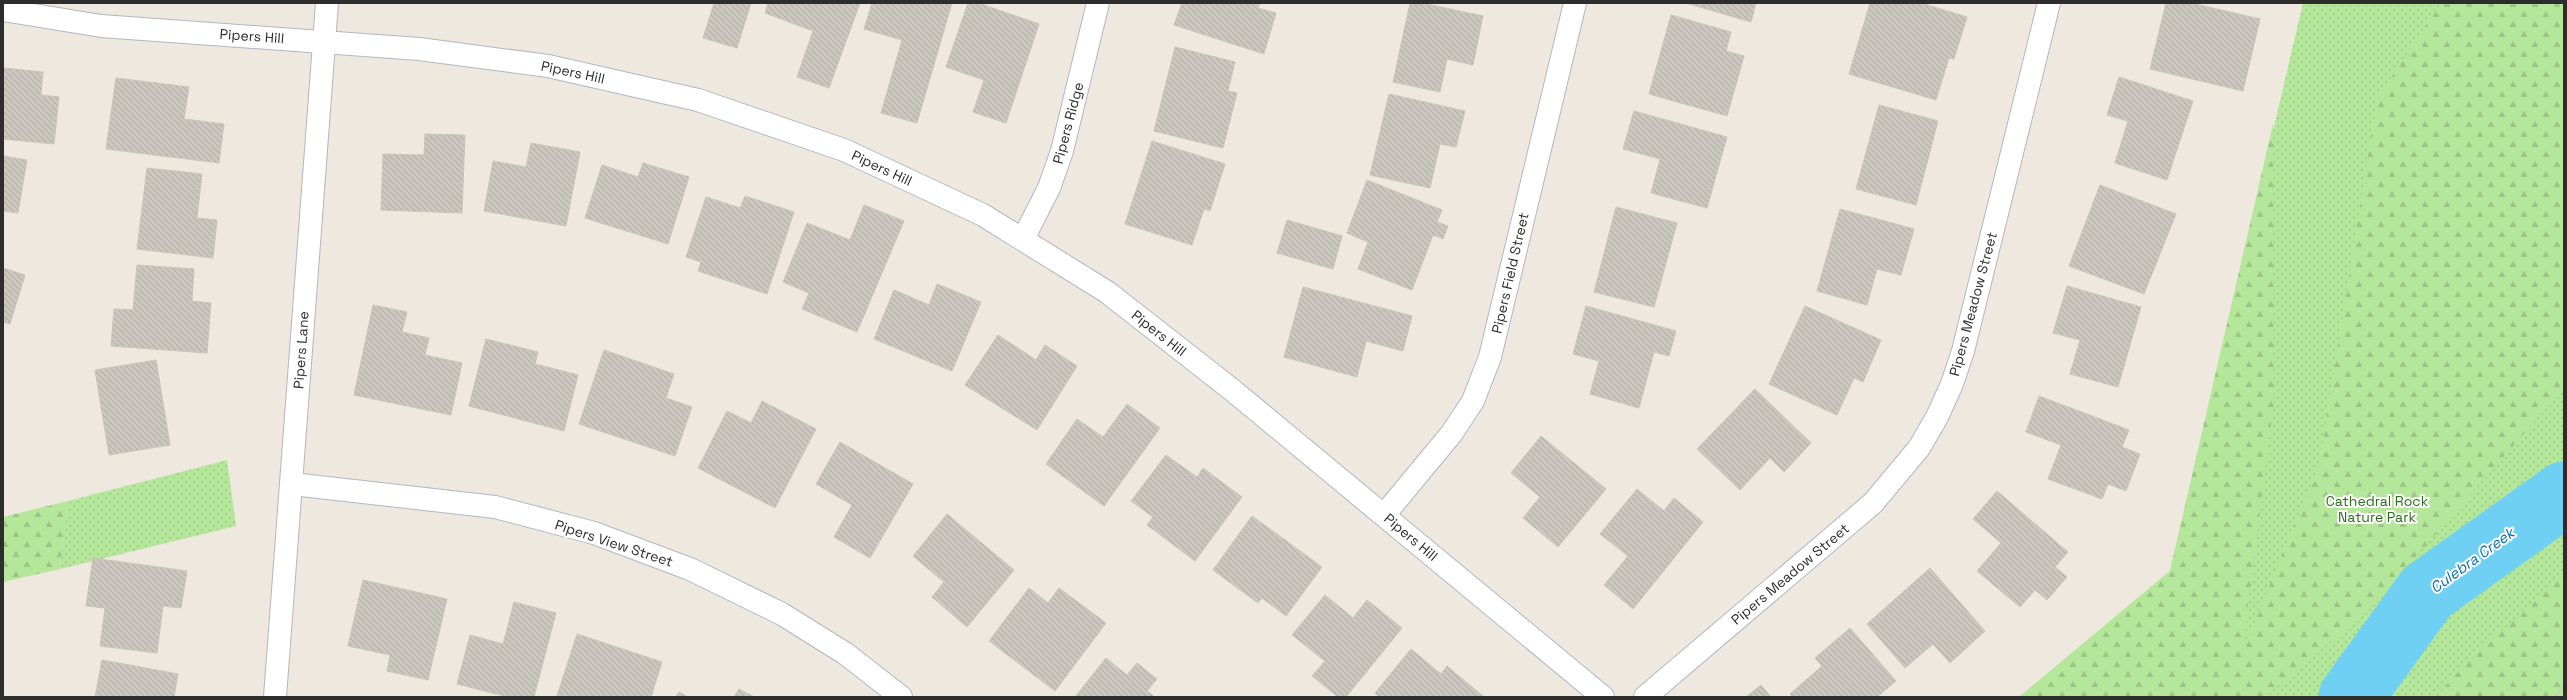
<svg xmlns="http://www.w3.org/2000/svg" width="2567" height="700" font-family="'Space Grotesk',sans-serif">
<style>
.green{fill:url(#green-dots)}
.forest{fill:url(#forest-firs)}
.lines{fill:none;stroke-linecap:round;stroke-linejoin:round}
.river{stroke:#6fd0f4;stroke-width:65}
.building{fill:url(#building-back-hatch);stroke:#cbc4b8}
.minor-casing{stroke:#b3b6c1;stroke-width:24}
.path{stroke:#c8c8c8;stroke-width:2.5;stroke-dasharray:3 2;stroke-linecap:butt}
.minor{stroke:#fff;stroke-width:22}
.labels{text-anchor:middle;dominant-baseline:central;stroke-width:4;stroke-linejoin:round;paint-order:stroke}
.street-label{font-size:14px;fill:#2d2d2d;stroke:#fff}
.park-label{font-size:14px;fill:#297018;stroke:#fff}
.water-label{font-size:15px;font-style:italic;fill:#086fa7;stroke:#fff}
</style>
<defs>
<pattern id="green-dots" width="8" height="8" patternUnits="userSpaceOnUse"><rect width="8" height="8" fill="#b4e79a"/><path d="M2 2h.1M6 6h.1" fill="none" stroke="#9bc685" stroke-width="1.8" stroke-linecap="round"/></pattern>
<pattern id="forest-firs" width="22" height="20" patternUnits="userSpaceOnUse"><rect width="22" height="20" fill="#b4e79a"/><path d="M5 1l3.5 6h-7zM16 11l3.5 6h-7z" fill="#9bc685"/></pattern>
<pattern id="building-back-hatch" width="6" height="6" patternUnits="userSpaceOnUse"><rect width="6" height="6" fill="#cbc6be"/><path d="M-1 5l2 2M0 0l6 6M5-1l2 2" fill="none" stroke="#afaaa4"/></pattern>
</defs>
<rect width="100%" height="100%" fill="#efe8df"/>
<!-- green -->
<g class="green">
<path d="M2303,3H2564V697H2019L2170,571Z"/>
<path d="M227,460L236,526L60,569L68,501Z"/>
</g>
<!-- forest -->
<g class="forest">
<path d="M2453,3H2564V388L2368,611L2264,697H2019L2170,571L2273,124L2274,401L2242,653L2319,465L2377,99L2440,4Z"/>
<path d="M68,501L60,569L3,582V517Z"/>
<path d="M2564,576V697H2436L2471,657Z"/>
</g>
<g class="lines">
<!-- river -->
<path class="river" d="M2351,697L2427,592L2564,494"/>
</g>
<!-- building -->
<g class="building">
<path d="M714,3H751L737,48L703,38Z"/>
<path d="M768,3H860L829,88L797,77L813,31L765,13Z"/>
<path d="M872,3H952L917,123L881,113L902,40L864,29Z"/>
<path d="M968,3H978L1039,24L1006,123L973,112L984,80L946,67Z"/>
<path d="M1182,3H1260L1258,8L1276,13L1264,54L1174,25Z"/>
<path d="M1410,3H1422L1483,16L1473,65L1447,59L1440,92L1393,82Z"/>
<path d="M1686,3H1756L1751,22Z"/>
<path d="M1870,3H1921L1967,17L1954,59L1949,58L1936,100L1849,74Z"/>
<path d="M2166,3H2191L2260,19L2243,91L2150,69Z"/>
<path d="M1671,15L1731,32L1726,51L1744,56L1727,116L1649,94Z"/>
<path d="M1175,47L1235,62L1228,91L1237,93L1223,148L1154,131Z"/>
<path d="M3,68L43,72L41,95L59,97L54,144L3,139Z"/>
<path d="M2119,77L2193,101L2167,180L2115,163L2128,121L2107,115Z"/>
<path d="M116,78L189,87L184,119L224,124L219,163L106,149Z"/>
<path d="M1389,94L1465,111L1456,147L1440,144L1430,188L1370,175Z"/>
<path d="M1879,105L1938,121L1916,205L1856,189Z"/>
<path d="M1634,111L1727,137L1707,208L1651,193L1660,159L1623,149Z"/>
<path d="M425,134L465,135L462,213L381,210L383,154L424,155Z"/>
<path d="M1152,141L1225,164L1210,211L1204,209L1192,245L1125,224Z"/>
<path d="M531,143L580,152L566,226L484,211L493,161L526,167Z"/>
<path d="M3,156L27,160L18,213L3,211Z"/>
<path d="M643,163L689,177L668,244L585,218L602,165L638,177Z"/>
<path d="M147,168L202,174L197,218L217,220L213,258L137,249Z"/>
<path d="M1367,180L1442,210L1437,222L1448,226L1443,239L1433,235L1412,290L1358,269L1368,242L1347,233Z"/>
<path d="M2100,185L2176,214L2144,294L2069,266Z"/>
<path d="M745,196L794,212L767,294L698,271L701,262L686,257L706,197L740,208Z"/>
<path d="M864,205L904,221L857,332L802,309L809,293L783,282L807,223L850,240Z"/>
<path d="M1616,207L1677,223L1654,307L1594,292Z"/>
<path d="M1840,209L1914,229L1901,275L1877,269L1867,305L1817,291Z"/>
<path d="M1287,220L1342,236L1333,269L1277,253Z"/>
<path d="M137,265L194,269L192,301L211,303L207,353L111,346L114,309L133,310Z"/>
<path d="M3,268L25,275L10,324L3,322Z"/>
<path d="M937,284L981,302L952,371L874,339L894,290L929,305Z"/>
<path d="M2067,286L2141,307L2118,387L2070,374L2080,340L2053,333Z"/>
<path d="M1303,287L1412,316L1403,351L1366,341L1357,377L1284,357Z"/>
<path d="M373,305L407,312L402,332L429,338L425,355L462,363L451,415L354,395Z"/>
<path d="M1586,306L1676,331L1669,356L1654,352L1639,408L1590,394L1599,361L1573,354Z"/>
<path d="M1805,306L1881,340L1863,382L1854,378L1837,415L1769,384Z"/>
<path d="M998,335L1036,360L1045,345L1077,366L1037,430L965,385Z"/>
<path d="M486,339L538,352L535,364L578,375L564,431L469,406Z"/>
<path d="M604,350L674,374L666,398L692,407L675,456L579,424Z"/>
<path d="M156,360L170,445L109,455L95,370Z"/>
<path d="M1755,389L1811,443L1784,472L1770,458L1740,490L1697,449Z"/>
<path d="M2039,396L2129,430L2122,447L2140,454L2126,491L2108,484L2102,499L2048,479L2061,445L2026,432Z"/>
<path d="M762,401L816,429L775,508L698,468L727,411L751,423Z"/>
<path d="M1127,404L1160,428L1104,506L1046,464L1077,419L1103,437Z"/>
<path d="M1541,436L1606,489L1558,547L1523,518L1540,497L1511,473Z"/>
<path d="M840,442L913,484L870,558L834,537L852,505L816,484Z"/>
<path d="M1166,455L1197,477L1203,468L1242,497L1195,561L1147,525L1153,517L1131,501Z"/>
<path d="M1637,489L1664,511L1674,498L1703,522L1633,609L1604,585L1628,556L1600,534Z"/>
<path d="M1997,491L2068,552L2055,567L2067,577L2047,600L2035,590L2020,607L1977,571L2001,543L1973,519Z"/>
<path d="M947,514L1014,570L967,627L932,597L944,582L913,556Z"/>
<path d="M1252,516L1322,567L1286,616L1262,598L1258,603L1213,570Z"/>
<path d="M93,558L187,571L181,608L163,606L157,653L100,646L105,608L86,606Z"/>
<path d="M1930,568L1985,631L1950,663L1933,644L1905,668L1867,624Z"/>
<path d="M363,580L447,599L428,680L387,671L390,655L348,646Z"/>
<path d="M1029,588L1048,603L1059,588L1106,623L1055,691L989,641Z"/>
<path d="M1325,595L1353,618L1367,600L1402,628L1346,697H1338L1312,676L1325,661L1292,635Z"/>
<path d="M514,602L556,613L534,697H508L457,684L470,635L503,644Z"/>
<path d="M1850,628L1896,681L1877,697H1793L1790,694L1822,666L1815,658Z"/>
<path d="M577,634L662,662L651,697L557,696Z"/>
<path d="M1411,649L1441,674L1447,666L1484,697H1379L1375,693Z"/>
<path d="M1106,658L1127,675L1137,663L1157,679L1147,691L1155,697H1075Z"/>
<path d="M102,660L178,674L174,697H95Z"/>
<path d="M1761,685L1771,697H1746Z"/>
<path d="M739,689L754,697H734Z"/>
<path d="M679,692L688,697H676Z"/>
</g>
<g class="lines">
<!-- minor casing -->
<g class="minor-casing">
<g id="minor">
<path d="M3,10L101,26L419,49L548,66L698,100L844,150L983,215L1107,292L1231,389L1603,697"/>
<path d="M1023,239L1049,188L1062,151L1098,3"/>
<path d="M292,484L495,507L594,533L690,569L782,614L846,654L901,697"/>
<path d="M1384,515L1452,433L1473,401L1490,357L1575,3"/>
<path d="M275,697L327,3"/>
<path d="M1645,697L1873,503L1919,448L1937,417L1952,384L1963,351L2049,3"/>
</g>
</g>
<!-- path -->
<path class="path" d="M2555,697L2564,687"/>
<!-- minor -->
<use href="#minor" class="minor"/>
</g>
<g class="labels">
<!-- street labels -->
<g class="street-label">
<text transform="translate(252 36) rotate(4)">Pipers Hill</text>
<text transform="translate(573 72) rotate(12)">Pipers Hill</text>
<text transform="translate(1068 123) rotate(-75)">Pipers Ridge</text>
<text transform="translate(882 168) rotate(25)">Pipers Hill</text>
<text transform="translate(1510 273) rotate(-77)">Pipers Field Street</text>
<text transform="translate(1973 304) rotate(-75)">Pipers Meadow Street</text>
<text transform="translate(1159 333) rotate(38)">Pipers Hill</text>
<text transform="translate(301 350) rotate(-86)">Pipers Lane</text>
<text transform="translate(1411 537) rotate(40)">Pipers Hill</text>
<text transform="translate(614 543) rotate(18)">Pipers View Street</text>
<text transform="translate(1790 574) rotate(-40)">Pipers Meadow Street</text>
</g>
<!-- park labels -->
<g class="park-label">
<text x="2377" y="501">Cathedral Rock<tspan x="2377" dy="16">Nature Park</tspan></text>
</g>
<!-- water labels -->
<g class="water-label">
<text transform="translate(2472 560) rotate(-36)">Culebra Creek</text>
</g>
</g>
<!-- border -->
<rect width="2567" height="700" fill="none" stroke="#2d2d2d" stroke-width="8"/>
</svg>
